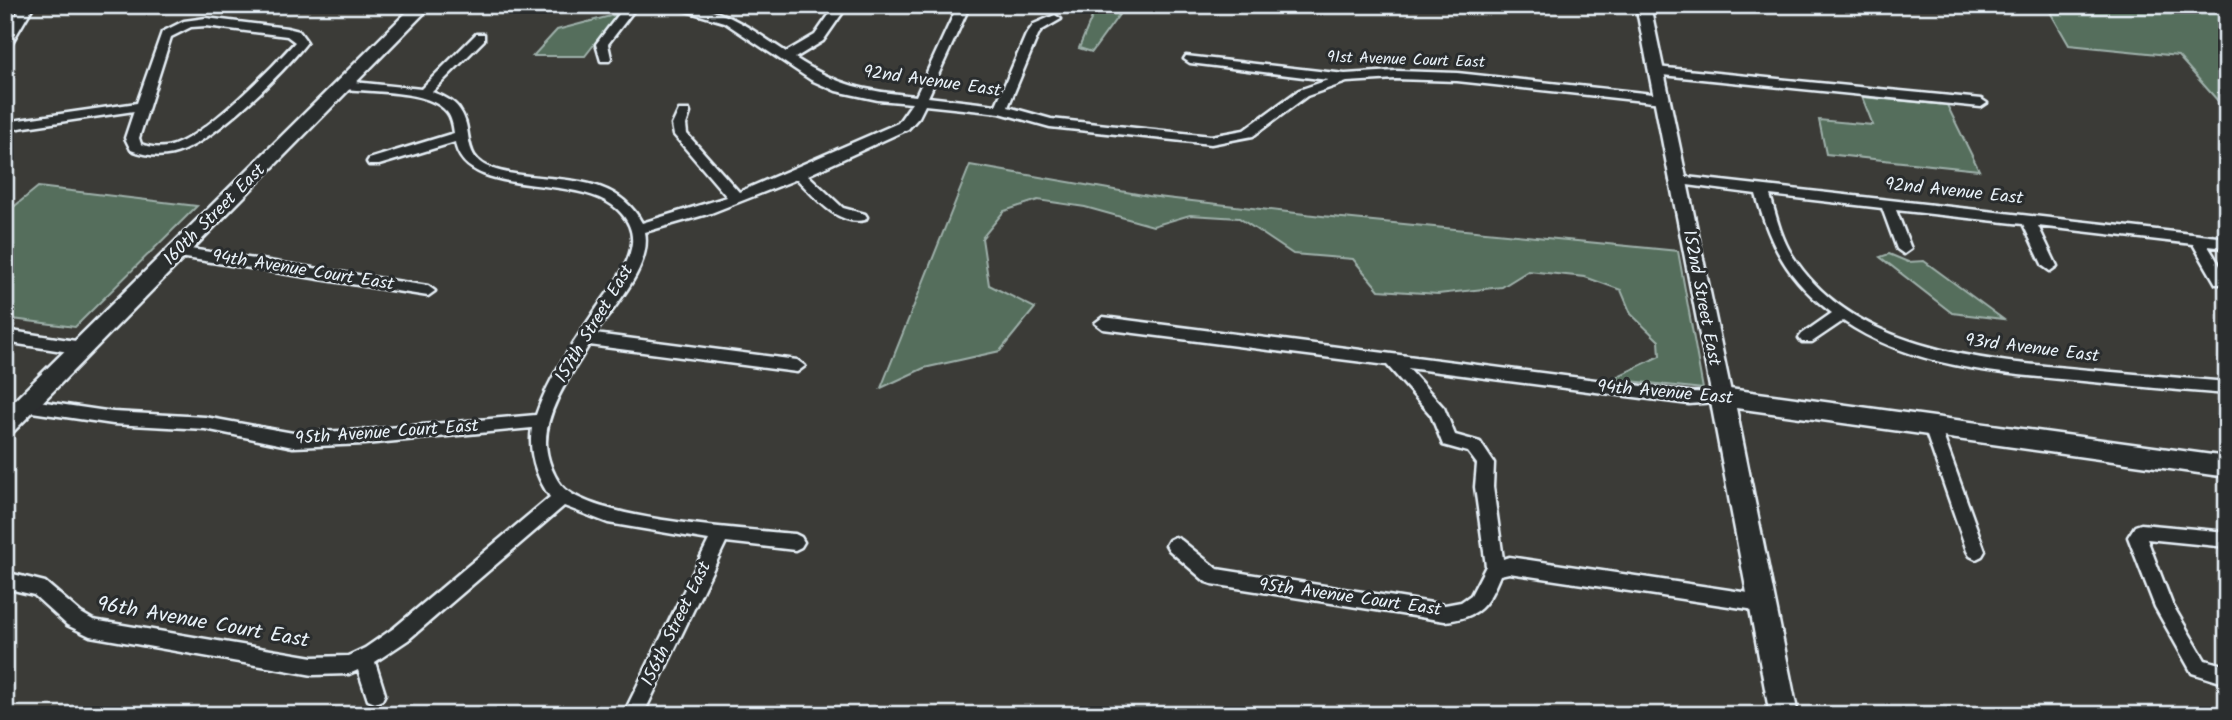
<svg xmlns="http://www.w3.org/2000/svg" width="2232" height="720" font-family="Kalam,sans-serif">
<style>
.green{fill:#556e5c;stroke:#9eb0aa;stroke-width:2}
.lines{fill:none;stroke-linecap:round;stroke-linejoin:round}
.minor-casing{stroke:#e8f1f8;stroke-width:5}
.tertiary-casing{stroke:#e8f1f8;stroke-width:5}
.secondary-casing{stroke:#e8f1f8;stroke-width:5}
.minor{fill:#2a2d2e;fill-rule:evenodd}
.tertiary{fill:#2a2d2e;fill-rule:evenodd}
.secondary{fill:#2a2d2e;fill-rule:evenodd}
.labels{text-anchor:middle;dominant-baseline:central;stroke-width:6;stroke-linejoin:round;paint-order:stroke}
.far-street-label{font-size:16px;fill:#e8f1f8;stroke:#2a2d2e}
.street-label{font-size:18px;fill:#e8f1f8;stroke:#2a2d2e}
.near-street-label{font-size:21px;fill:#e8f1f8;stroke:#2a2d2e}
</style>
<rect width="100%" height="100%" fill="#3b3b37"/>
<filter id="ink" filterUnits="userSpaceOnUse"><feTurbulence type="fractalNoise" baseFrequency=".0143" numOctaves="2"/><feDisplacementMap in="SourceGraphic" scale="14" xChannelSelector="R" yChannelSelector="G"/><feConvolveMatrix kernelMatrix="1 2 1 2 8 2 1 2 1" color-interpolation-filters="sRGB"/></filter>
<g filter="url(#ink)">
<!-- green -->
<g class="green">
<path d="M1097,5H1126L1092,52L1079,48Z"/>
<path d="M2046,5H2227V111L2178,56L2069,45Z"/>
<path d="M618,14L585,56H533L557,30Z"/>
<path d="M1862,97L1947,105L1979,170L1826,154L1819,120L1873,125Z"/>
<path d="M970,165L1149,196L1322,216L1678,251L1703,389L1612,379L1660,356L1659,341L1631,314L1621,290L1585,277L1528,271L1502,287L1438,294L1379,290L1353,259L1293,254L1239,218L1190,215L1153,226L1085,207L1038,200L1004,211L982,238L989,285L1035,308L1000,351L924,368L881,388Z"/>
<path d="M38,187L197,206L75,327L5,318V214Z"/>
<path d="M1889,254L1908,262L1924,261L2003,319L1952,313L1880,257Z"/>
</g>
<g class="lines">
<!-- minor casing -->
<g class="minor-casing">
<g id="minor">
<path d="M22,5H34L11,44L5,48V33Z"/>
<path d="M626,5H638L608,44L611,58L609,61H601L596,44Z"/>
<path d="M666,5C721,5 742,23 786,52L815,35L836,5H848L823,41L795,58C838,86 865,91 916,96L958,5H970L928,97L996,105L1026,35L1034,24L1055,15L1061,19L1042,30L1038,35L1008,107L1051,119L1211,136L1244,130L1299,90L1328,80L1190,63L1184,59L1186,56L1345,74L1396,71L1457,73L1662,95L1668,99L1662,103L1457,81L1396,79L1347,82L1307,96L1253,136L1211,144L1050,127L1000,113L925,105L919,117L908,129L808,175L843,208L865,214L867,217L865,220C837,226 815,197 797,179L711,213L645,232C652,267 614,306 595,334L797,360L805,366L797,372L589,345C572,373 546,408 546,442C546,457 554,480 566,490C604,521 743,529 795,534L801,537L804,542L801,547L795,550L726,542L643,715H623L709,540L608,523L564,506L408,640L375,662L385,694L382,700L375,703L368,700L358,670L349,674L313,675L90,636L67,625L34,595L5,588V572L45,582L81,613L93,620L313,657L348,656L365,648L394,628L550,497C536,477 528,452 532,428L365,444L293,447L205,429L113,424L25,411L19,409L17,405L19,401L25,399L113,412L205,417L293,433L365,430L536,415C549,377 574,342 597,308C610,289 629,268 632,243C633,232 629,222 622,214C586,169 464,203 455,142L379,165H369L367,162L369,159L454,133C453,126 452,118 447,112C430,90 372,92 345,89L339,85L345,81L421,89L476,34H484V40L432,92C442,96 453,100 459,109C476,132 458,158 496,170C546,185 613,168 642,223L727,197L674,135L672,125L679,110H689L690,113L686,125L687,134L739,192L898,123L912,103L878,100L836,91L811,80L724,22Z"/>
<path d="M206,18L287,28L299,31L307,42C283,73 220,135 184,150C167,158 149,157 131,150L125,138L134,111L5,130V122L137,103L162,32L184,21ZM206,26L287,36L295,42C270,70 208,133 174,145C163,149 152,148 141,144L139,138L171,37L191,27Z"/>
<path d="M1656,67L1981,99L1987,103L1981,107L1652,74L1650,71Z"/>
<path d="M1677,176L2227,238V248L2208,246L2227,277L2226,284H2216L2193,244L2038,226L2057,266L2050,271L2043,266L2023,224L1896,210L1911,249L1904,254L1897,249L1882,208L1770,195C1776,216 1781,237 1792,255C1853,352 1987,361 2089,370C2135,374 2181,378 2227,382V394C2179,390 2131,386 2083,381C2003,374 1912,368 1843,321L1812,342H1802L1799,338L1802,334L1832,313C1788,280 1770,246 1756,194L1672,183L1670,180Z"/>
<path d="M178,247L428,286L435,291L428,296L173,256L171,252L173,248Z"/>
<path d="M1103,317L1689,392L1728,393L1730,397L1728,401L1689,404L1408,368L1444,408L1455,435L1480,442L1494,463L1493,487L1503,559L1509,557L1762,595L1769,597L1771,603L1769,609L1762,611L1509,573L1500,575C1487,606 1480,617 1445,621L1212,584L1206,582L1169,550L1166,545L1169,540L1175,537L1181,540L1217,569L1445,605L1461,602L1471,595L1486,566L1475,487L1477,464L1468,452L1443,445L1431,415L1387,365L1103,329L1095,323Z"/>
<path d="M5,330L82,342L90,348L82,354L5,342Z"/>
<path d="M1932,421L1938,422L1940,427L1985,551L1982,556L1976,559L1970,556L1967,551L1924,427L1926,422Z"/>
<path d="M2141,524L2227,532V547L2147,539L2172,604L2205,660L2227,666V684L2192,673L2155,607L2128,537L2135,526Z"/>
</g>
</g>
<!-- tertiary casing -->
<g class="tertiary-casing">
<path id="tertiary" d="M1636,5H1650L1732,397L1729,402L1722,405L1715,402L1712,397Z"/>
</g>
<!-- secondary casing -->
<g class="secondary-casing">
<g id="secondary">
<path d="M414,5H432L13,432L5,434V410Z"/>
<path d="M1722,388L2227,457V477L1736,408L1798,715H1770L1710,397L1714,391Z"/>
</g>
</g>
<!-- minor -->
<use href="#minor" class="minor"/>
<!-- tertiary -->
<use href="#tertiary" class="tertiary"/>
<!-- secondary -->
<use href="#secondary" class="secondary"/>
</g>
</g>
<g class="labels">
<!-- far-street labels -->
<g class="far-street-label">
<text transform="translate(1406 60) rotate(2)">91st Avenue Court East</text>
</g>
<!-- street labels -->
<g class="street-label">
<text transform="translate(932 82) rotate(8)">92nd Avenue East</text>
<text transform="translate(1954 192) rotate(6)">92nd Avenue East</text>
<text transform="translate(215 215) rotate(-45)">160th Street East</text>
<text transform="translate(303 271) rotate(9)">94th Avenue Court East</text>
<text transform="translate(1701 298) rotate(79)">152nd Street East</text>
<text transform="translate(595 324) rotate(-59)">157th Street East</text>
<text transform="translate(2032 349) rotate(7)">93rd Avenue East</text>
<text transform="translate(1665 393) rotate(5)">94th Avenue East</text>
<text transform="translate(387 433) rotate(-4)">95th Avenue Court East</text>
<text transform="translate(1350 598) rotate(8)">95th Avenue Court East</text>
<text transform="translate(677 624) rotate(-64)">156th Street East</text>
</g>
<!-- near-street labels -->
<g class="near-street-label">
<text transform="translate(203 623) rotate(10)">96th Avenue Court East</text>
</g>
</g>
<!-- margin -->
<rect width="2232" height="720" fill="none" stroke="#2a2d2e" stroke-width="28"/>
<rect x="14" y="14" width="2204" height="692" fill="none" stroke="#e8f1f8" stroke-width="2.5" filter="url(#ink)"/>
</svg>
